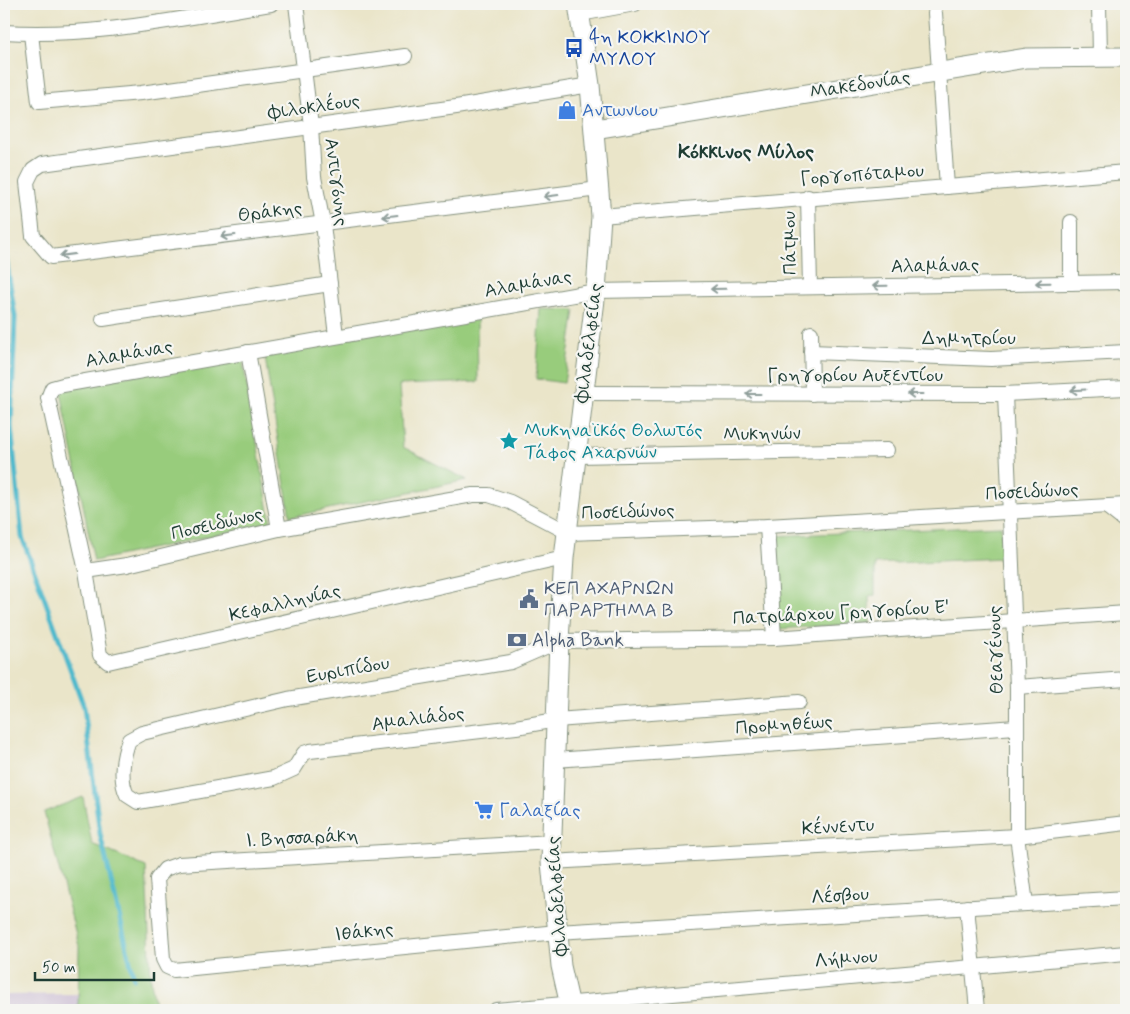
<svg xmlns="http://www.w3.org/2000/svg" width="1130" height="1014" font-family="Mynerve,sans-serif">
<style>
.industrial{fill:#ccbed4}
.green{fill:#98cc7c;stroke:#5c8458}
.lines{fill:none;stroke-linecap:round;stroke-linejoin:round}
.stream{stroke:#4fb9cc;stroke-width:5}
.street-casing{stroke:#84917e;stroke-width:16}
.secondary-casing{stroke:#84917e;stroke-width:21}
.street{stroke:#fff;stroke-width:14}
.secondary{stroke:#fff;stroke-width:19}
.oneway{stroke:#8f9e9a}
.labels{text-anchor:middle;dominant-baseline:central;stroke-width:4.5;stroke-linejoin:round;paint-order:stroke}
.transit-label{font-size:19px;fill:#164399;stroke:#f6f6f2;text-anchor:start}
.street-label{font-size:19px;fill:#1f3d34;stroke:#f6f6f2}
.shop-label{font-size:19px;fill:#366cbe;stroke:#f6f6f2;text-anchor:start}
.culture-label{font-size:19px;fill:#0d838f;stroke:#f6f6f2;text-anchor:start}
.service-label{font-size:19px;fill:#4e5e75;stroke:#f6f6f2;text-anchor:start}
.neighbourhood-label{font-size:20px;font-weight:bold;fill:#1f3d34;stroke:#f6f6f2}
</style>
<rect width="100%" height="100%" fill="#f6f6f2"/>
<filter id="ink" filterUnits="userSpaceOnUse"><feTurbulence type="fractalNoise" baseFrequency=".02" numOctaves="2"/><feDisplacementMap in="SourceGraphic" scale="10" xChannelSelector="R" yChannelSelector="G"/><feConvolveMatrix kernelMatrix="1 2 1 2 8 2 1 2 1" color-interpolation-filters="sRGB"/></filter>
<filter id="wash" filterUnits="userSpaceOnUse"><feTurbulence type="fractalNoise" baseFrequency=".0096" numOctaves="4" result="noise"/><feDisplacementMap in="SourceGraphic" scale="20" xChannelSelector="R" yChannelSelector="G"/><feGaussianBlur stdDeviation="1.12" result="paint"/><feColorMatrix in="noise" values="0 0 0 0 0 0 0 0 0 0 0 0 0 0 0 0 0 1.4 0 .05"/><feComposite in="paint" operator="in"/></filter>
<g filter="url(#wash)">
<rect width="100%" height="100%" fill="#eae5c9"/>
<!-- industrial -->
<path class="industrial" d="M80,994L78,1010H4V995Z"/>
<!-- green -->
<g class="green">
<path d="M541,309L575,310L564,383L536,379Z"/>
<path d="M477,317L478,382L399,385L403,447L467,480L290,517L264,351Z"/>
<path d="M242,357L271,523L94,561L60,387Z"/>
<path d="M1001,526L1002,558L875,564V595L869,596L870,623L777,629L773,536Z"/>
<path d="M83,797L92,844L146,867L151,981L156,1010H78L79,946L44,812Z"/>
</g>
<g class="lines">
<!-- stream -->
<path class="stream" d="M4,246L15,317L11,426L22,537L84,707L100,834L134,978"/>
</g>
</g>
<g filter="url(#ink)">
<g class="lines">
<!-- street casing -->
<g class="street-casing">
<g id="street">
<path d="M296,4L311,126L314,177L323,224L336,336"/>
<path d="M1099,4L1100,56"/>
<path d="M935,13L947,187"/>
<path d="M580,14L635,4"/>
<path d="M4,32C93,38 183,18 271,4"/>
<path d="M31,34L39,102L141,93L405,56"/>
<path d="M590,85L456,107L42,164L33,170L27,182L33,236L51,257L599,189"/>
<path d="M808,197L810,287"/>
<path d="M601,216L1126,172"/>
<path d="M1071,283V222"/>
<path d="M103,319L330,284"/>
<path d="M811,333L812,394"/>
<path d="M248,352L279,529"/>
<path d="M811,352L991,359L1126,352"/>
<path d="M583,393L1005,394L1126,388"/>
<path d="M1005,394L1017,687V836L1026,904"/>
<path d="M577,456L887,450"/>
<path d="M1107,507L1126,522"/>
<path d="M767,526L774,638"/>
<path d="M564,558L108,662L100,655L86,571L48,398L52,388L63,385L596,291L1126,282"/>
<path d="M86,571L127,565L279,529L473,495H489L510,502L569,533L767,526L1126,505"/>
<path d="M1017,687L1126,679"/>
<path d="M799,702L556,720L516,727L310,751L304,753L294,769L274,778L138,802L127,795C119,779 123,756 129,740L142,733L288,699L511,662L559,641L774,638L1126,613"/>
<path d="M555,760L1016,727"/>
<path d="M552,842L179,864L165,869L157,879L163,959L167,967L174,970L557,932L1126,898"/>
<path d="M551,862L1017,836L1126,823"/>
<path d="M967,907L977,1010"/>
<path d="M496,1010L1126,953"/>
</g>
</g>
<!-- secondary casing -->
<g class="secondary-casing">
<g id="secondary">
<path d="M595,129L1026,58L1126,57"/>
<path d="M571,1010L561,966L551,862L559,641L564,558L596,291L601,216L590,85L578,4"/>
</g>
</g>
<!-- street -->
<use href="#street" class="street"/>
<!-- secondary -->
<use href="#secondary" class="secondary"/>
</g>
<!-- one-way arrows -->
<defs><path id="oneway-shaft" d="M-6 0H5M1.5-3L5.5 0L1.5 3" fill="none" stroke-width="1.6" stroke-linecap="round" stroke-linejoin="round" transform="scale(1.25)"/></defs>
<g class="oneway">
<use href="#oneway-shaft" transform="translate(551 196) rotate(173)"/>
<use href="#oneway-shaft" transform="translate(390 216) rotate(173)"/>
<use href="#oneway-shaft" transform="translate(228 236) rotate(173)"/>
<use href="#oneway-shaft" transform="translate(67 255) rotate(173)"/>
<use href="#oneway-shaft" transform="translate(1043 283) rotate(179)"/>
<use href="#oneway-shaft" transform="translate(880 286) rotate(179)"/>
<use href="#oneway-shaft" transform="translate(718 289) rotate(179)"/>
<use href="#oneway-shaft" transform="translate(1078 390) rotate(177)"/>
<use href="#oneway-shaft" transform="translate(753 394) rotate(-180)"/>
<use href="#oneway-shaft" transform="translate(915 394) rotate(180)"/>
</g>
</g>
<!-- icons -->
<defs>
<g id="bus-bare" transform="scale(1.5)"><path d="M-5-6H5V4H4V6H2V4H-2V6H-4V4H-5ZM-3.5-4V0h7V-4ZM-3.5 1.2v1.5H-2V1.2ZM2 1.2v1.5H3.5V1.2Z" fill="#1a4fb4" stroke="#f6f6f2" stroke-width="2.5" paint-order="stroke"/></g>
<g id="shop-bare" transform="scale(1.5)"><path d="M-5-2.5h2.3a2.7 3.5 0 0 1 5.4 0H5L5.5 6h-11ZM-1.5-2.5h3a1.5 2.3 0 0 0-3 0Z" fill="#3f7fe0" stroke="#f6f6f2" stroke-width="2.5" paint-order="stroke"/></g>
<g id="sight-bare" transform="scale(1.5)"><path d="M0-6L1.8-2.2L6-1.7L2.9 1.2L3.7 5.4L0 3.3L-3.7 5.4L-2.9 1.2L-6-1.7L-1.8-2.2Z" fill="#0f9aa8" stroke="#f6f6f2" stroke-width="2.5" paint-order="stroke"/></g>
<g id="civic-bare" transform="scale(1.5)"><path d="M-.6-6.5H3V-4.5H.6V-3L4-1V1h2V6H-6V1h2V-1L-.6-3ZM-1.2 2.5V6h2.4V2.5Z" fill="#5c6f8a" stroke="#f6f6f2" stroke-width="2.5" paint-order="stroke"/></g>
<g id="bank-bare" transform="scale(1.5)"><path d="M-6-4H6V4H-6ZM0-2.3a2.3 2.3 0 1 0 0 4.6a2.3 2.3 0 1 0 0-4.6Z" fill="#5c6f8a" stroke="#f6f6f2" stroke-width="2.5" paint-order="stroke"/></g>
<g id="supermarket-bare" transform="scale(1.5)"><path d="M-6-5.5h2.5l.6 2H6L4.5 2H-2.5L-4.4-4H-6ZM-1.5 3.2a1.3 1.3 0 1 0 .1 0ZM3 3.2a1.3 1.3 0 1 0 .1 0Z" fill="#3f7fe0" stroke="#f6f6f2" stroke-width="2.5" paint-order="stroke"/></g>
</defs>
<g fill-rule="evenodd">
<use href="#bus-bare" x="574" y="48"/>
<use href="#shop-bare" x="567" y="110"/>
<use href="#sight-bare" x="509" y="441"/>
<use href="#civic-bare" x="529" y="599"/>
<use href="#bank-bare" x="517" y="640"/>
<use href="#supermarket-bare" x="484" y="810"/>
</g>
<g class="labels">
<!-- transit labels -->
<g class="transit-label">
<text x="589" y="37">4η ΚΟΚΚΙΝΟΥ<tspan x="589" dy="22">ΜΥΛΟΥ</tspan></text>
</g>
<!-- street labels -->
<g class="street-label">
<text transform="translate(860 85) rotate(-9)">Μακεδονίας</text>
<text transform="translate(314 107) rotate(-8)">Φιλοκλέους</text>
<text transform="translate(862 175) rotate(-4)">Γοργοπόταμου</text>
<text transform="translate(336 182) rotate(83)">Αντιγόνης</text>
<text transform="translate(270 212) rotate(-7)">Θράκης</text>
<text transform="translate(790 243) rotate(-91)">Πάτμου</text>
<text transform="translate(935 266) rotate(-1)">Αλαμάνας</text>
<text transform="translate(528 284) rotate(-10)">Αλαμάνας</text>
<text x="969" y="338">Δημητρίου</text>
<text transform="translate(589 343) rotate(-83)">Φιλαδελφείας</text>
<text transform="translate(129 354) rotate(-10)">Αλαμάνας</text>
<text x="855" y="375">Γρηγορίου Αυξεντίου</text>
<text transform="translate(762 434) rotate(-1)">Μυκηνών</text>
<text transform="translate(1032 492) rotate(-3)">Ποσειδώνος</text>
<text transform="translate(628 512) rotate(-2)">Ποσειδώνος</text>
<text transform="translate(217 524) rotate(-13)">Ποσειδώνος</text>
<text transform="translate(285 603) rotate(-13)">Κεφαλληνίας</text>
<text transform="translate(841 613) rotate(-3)">Πατριάρχου Γρηγορίου E'</text>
<text transform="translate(996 650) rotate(-92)">Θεαγένους</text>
<text transform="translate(348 670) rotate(-10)">Ευριπίδου</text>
<text transform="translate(418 719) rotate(-7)">Αμαλιάδος</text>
<text transform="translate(784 725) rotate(-4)">Προμηθέως</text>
<text transform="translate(838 827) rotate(-3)">Κέννεντυ</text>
<text transform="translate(302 838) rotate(-3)">Ι. Βησσαράκη</text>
<text transform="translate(557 896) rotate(-94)">Φιλαδελφείας</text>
<text transform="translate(840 896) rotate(-4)">Λέσβου</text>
<text transform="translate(364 932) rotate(-6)">Ιθάκης</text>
<text transform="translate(846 959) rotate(-5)">Λήμνου</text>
</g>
<!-- shop labels -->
<g class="shop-label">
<text x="582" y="110">Αντωνιου</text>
<text x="499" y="810">Γαλαξίας</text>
</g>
<!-- culture labels -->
<g class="culture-label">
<text x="524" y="430">Μυκηναϊκός Θολωτός<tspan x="524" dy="22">Τάφος Αχαρνών</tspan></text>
</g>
<!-- service labels -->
<g class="service-label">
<text x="544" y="588">ΚΕΠ ΑΧΑΡΝΩΝ<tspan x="544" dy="22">ΠΑΡΑΡΤΗΜΑ Β</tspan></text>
<text x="532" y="640">Alpha Bank</text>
</g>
<!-- neighbourhood labels -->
<g class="neighbourhood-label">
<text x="746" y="152">Κόκκινος Μύλος</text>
</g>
</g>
<!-- margin -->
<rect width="1130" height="1014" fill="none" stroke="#f6f6f2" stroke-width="20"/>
<!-- scale -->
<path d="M35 972v8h119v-8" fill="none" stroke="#1f3d34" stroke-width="2.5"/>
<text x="42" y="972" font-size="15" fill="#1f3d34" stroke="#f6f6f2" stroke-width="4" paint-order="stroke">50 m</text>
</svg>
